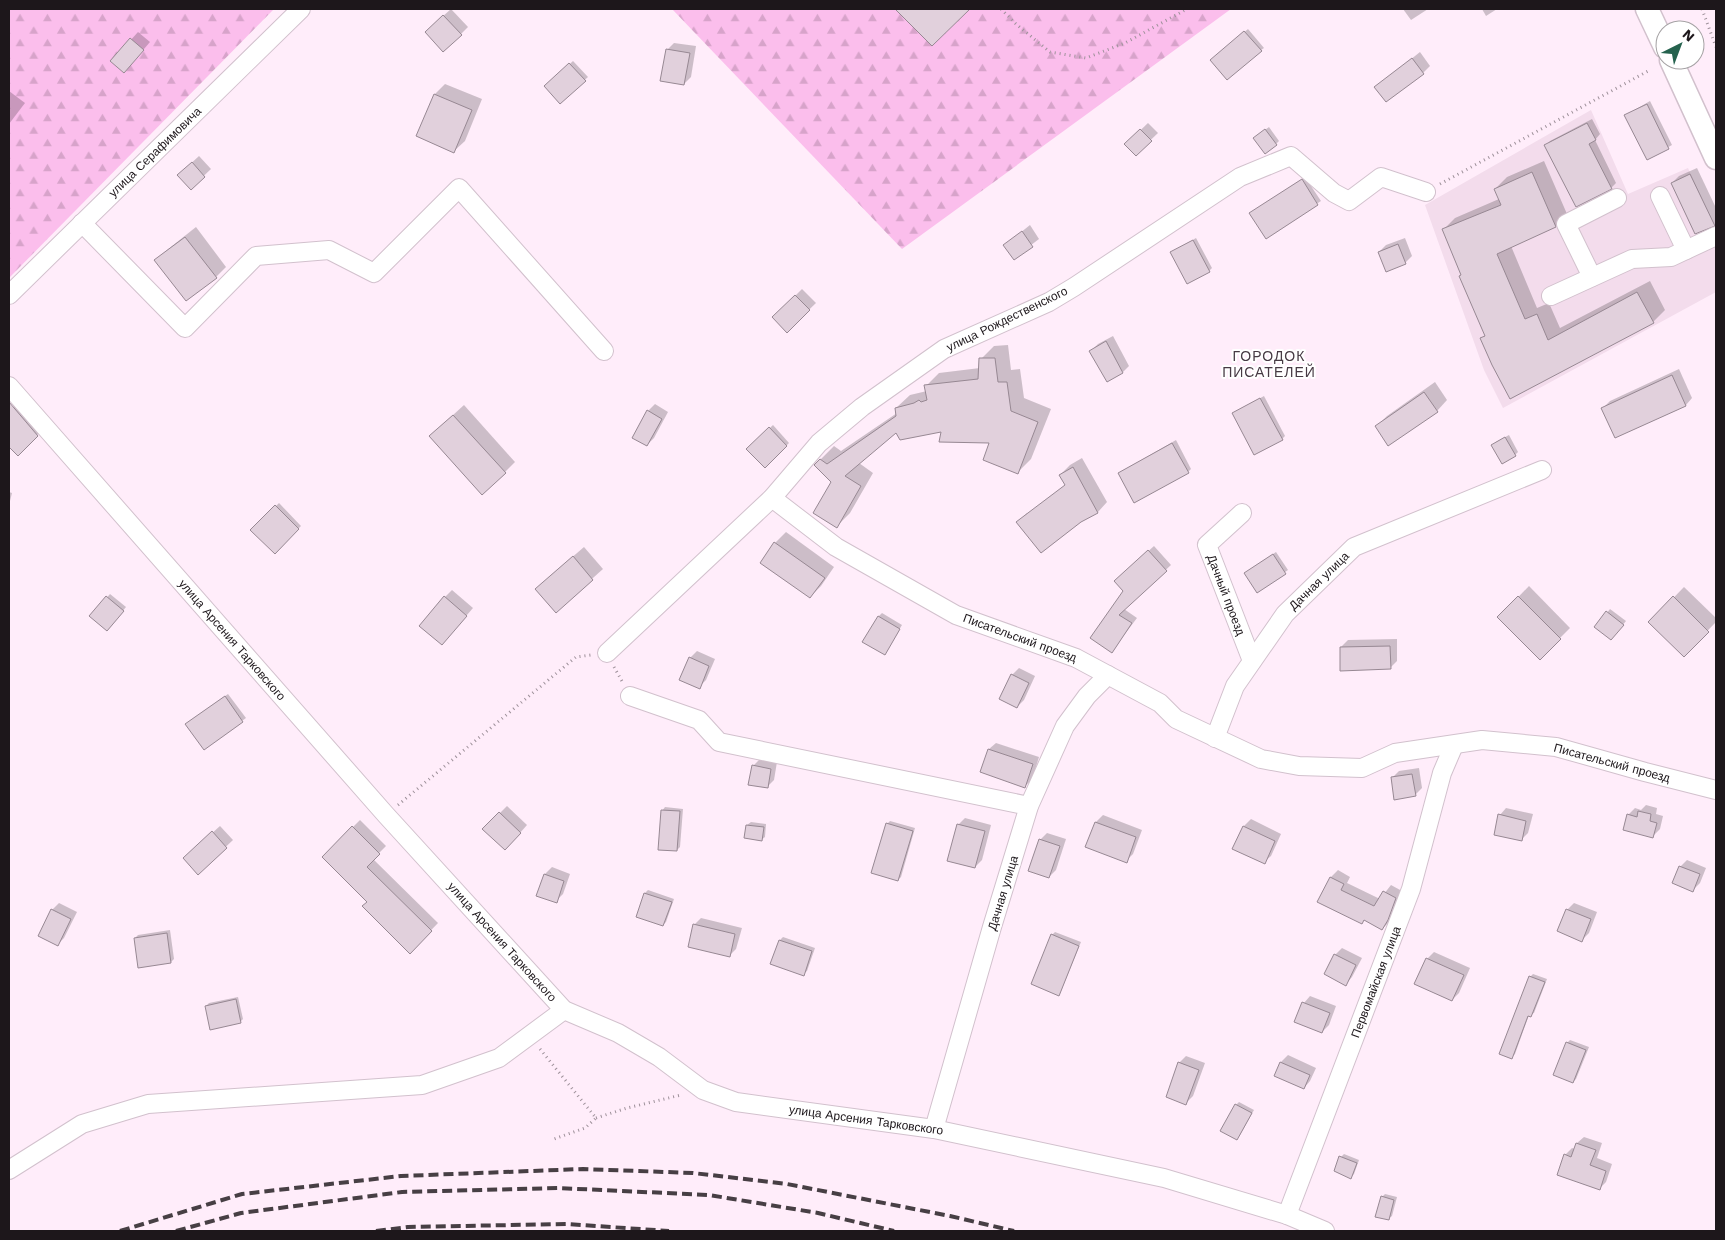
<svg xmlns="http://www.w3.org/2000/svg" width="1725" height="1240" font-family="'Work Sans',sans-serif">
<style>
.built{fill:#f3dcec}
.forest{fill:url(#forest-firs)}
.shadow{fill:#0003}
.building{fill:#e1d0dc;stroke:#978893}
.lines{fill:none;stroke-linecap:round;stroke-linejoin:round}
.minor-casing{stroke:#d2c1cd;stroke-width:20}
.major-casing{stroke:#d2c1cd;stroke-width:25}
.path{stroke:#9e919a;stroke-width:3;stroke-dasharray:1 4;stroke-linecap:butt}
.minor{stroke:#fff;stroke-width:18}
.major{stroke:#fff;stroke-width:22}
.rail{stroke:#473f44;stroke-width:4;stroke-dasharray:10 5;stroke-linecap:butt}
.labels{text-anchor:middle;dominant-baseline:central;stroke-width:4;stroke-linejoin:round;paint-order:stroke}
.street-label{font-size:12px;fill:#1d171b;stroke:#fff}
.neighbourhood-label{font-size:14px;letter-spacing:1px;fill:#473a44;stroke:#fff}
</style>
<defs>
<pattern id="forest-firs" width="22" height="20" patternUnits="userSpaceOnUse" patternTransform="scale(1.25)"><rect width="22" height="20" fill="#fbbeec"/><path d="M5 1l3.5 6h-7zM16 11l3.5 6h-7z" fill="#d7a3ca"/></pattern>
</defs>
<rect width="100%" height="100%" fill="#ffedfa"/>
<!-- built -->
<path class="built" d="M1591,110L1628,194L1688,168L1716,229V292L1503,408L1484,370L1425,205Z"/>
<!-- forest -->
<g class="forest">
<path d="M9,9H274L9,278Z"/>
<path d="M672,9H1231L902,249Z"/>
</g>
<!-- shadow -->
<g class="shadow">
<path d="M451,9L468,27L461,34L433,25Z"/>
<path d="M896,9H968L932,45Z"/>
<path d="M1403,9H1428L1411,20Z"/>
<path d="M1482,9H1497L1486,16Z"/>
<path d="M1248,29L1264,48L1261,50L1215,57Z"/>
<path d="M138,32L150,42L131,64L112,61Z"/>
<path d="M674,43L696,46L691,77L684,84L667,50Z"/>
<path d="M1420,52L1430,66L1423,73L1376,87Z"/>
<path d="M573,61L588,77L560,102L546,86Z"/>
<path d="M445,84L482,99L465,141L454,151L417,136L435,94Z"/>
<path d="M9,91L25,103L9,124Z"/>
<path d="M1650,101L1672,145L1647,159L1626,115Z"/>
<path d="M1592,119L1600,134L1595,140L1616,183L1611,188L1577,205L1546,146L1550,141Z"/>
<path d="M1148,123L1158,133L1136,154L1126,144Z"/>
<path d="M1269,127L1279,141L1276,144L1258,135Z"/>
<path d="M199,156L211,169L191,188L186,168Z"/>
<path d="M1544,161L1567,214L1555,226L1511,246L1537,308L1549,303L1560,328L1650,281L1665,310L1653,322L1511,398L1482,338L1486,335L1443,230L1455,218L1499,199L1495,189L1507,177Z"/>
<path d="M1697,168L1716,208V222L1714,225L1672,183L1679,176Z"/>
<path d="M1305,177L1321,201L1266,237L1254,211Z"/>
<path d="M1030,225L1039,239L1014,258L1005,245Z"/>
<path d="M196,227L226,267L216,277L156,260L167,250Z"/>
<path d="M1196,238L1212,268L1209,271L1172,252Z"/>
<path d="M1405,238L1412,256L1405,263L1379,252L1386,245Z"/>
<path d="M802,289L816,303L787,331L774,317Z"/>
<path d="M1113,336L1129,366L1123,372L1091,351L1098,344Z"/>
<path d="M1008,345L1011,370L1020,369L1024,398L1051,409L1031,459L1018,472L991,442L943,430L896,431L859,463L873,473L850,513L837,526L833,482L820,460L834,446L841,451L897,413L896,408L910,395L927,391L926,386L939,373L980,368L981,359L994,346Z"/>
<path d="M1679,369L1692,398L1686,405L1616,436L1603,408L1610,401Z"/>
<path d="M1435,382L1447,400L1437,411L1376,427L1387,416Z"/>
<path d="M1264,396L1285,436L1282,439L1233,413Z"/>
<path d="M16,404L40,432L18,454L9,445V411Z"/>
<path d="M655,404L668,412L654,438L647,445L648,411Z"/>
<path d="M464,405L515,462L505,472L441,426Z"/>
<path d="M773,425L789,443L765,467L748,449Z"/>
<path d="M1509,435L1518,452L1515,455L1496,442Z"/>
<path d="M1176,440L1191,469L1188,472L1119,473Z"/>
<path d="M1082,458L1107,502L1098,512L1080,521L1018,522L1027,513V515L1070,482L1060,475L1070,465Z"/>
<path d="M9,492L12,493L9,505Z"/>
<path d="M279,503L301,526L275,552L252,530Z"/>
<path d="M786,532L834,567L821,586L810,597L762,562L775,543Z"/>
<path d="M1154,546L1171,565L1124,609L1137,618L1112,651L1092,638L1125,591L1121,576Z"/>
<path d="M584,547L603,569L556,611L548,578Z"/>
<path d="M1276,552L1288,570L1258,591L1249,570Z"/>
<path d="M1529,586L1570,628L1540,658L1499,617Z"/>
<path d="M1684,587L1716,618V622L1684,655L1650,622Z"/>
<path d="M452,590L473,608L448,637L445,597Z"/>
<path d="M110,594L126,607L110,627L91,616Z"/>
<path d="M1610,609L1626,621L1614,636L1596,627Z"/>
<path d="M882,613L902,625L885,653L879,616Z"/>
<path d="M1397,639V661L1390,668L1341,647L1348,640Z"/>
<path d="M697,651L715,659L706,680L699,687L690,658Z"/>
<path d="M1019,668L1035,676L1024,700L1017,707L1012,675Z"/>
<path d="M228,694L246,718L204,748L190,721Z"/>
<path d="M996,743L1039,757L1032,780L1025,786L989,749Z"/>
<path d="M760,759L777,762L774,780L767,787L753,766Z"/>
<path d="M1419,768L1422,788L1415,795L1392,778L1399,771Z"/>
<path d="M1646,805L1657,808L1656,814L1663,816L1660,829L1653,836L1628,815L1635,808L1641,810Z"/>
<path d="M507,806L527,825L512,842L484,829Z"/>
<path d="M665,807L683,809L680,847L677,850L662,811Z"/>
<path d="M1506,808L1533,814L1528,833L1521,840L1500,815Z"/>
<path d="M1103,815L1142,830L1133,854L1126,861L1087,846L1096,822Z"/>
<path d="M965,818L991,825L982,860L975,867L958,825Z"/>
<path d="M1251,819L1281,834L1271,856L1264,862L1244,826Z"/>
<path d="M360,820L386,846L373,859L438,923L410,952L369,902L323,857Z"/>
<path d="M890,821L915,828L901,877L898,880L887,824Z"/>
<path d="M751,822L766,824L765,837L761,840L747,825Z"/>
<path d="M220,826L233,840L198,873L191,852Z"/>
<path d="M1047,833L1066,839L1056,870L1049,877L1040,840Z"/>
<path d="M1687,860L1706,868L1700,883L1693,890L1680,867Z"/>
<path d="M552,867L570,874L563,894L556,901L538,895L545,874Z"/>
<path d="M1338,870L1350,877L1347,883L1380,899L1391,885L1402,891L1395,911L1389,922L1382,929L1365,919L1362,923L1319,902L1331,877Z"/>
<path d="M648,890L674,899L666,922L663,925L645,893Z"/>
<path d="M59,903L77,912L64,938L57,945L52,910Z"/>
<path d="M1574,903L1597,912L1589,933L1582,940L1567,910Z"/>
<path d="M701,918L742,928L736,949L729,956L695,924Z"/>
<path d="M170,930L174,959L171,962L135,938L138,935Z"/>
<path d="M1055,932L1081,942L1061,991L1058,994L1052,935Z"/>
<path d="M783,937L815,948L807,971L803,974L780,940Z"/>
<path d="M1342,948L1362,958L1352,977L1346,984L1335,955Z"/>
<path d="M1434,952L1470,968L1459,993L1452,1000L1427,959Z"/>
<path d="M1533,974L1547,979L1534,1013L1529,1015L1515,1054L1512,1057L1530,977Z"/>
<path d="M1310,996L1336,1006L1329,1025L1322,1032L1296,1022L1304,1003Z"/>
<path d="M238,997L243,1019L240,1022L206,1006L209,1003Z"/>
<path d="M1570,1040L1589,1047L1576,1079L1573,1082L1567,1043Z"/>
<path d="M1288,1055L1316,1068L1310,1081L1304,1088L1275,1075L1281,1062Z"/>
<path d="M1186,1056L1205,1063L1193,1096L1186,1103L1179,1063Z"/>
<path d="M1239,1102L1254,1110L1240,1135L1236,1105Z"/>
<path d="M1584,1137L1602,1143L1597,1158L1612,1164L1606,1182L1599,1189L1565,1155L1572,1148L1575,1149L1577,1143Z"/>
<path d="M1344,1154L1359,1160L1354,1174L1351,1177L1341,1157Z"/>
<path d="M1385,1194L1397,1197L1392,1216L1388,1219L1382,1197Z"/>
</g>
<!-- building -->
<g class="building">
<path d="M895,9H970L932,46Z"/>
<path d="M443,15L462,35L443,52L425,32Z"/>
<path d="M1244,31L1262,51L1227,80L1210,60Z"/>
<path d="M130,38L144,50L124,73L110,61Z"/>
<path d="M666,49L690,53L684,85L660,81Z"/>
<path d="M1412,58L1424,74L1386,102L1374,87Z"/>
<path d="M569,63L586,81L560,104L544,86Z"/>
<path d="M434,94L472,110L454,153L416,136Z"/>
<path d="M1647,104L1669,149L1647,160L1624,115Z"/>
<path d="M1587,123L1596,140L1589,144L1612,189L1576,207L1544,145Z"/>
<path d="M1140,129L1152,141L1136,156L1124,144Z"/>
<path d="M1265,129L1277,145L1265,154L1253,138Z"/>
<path d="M192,162L205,177L191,190L177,175Z"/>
<path d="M1532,172L1556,227L1497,254L1525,319L1537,314L1548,340L1637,292L1654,323L1510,399L1492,365L1480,338L1485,336L1459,276L1461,275L1442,229L1501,205L1494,189Z"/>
<path d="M1690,174L1715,226L1695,234L1671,183Z"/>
<path d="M1302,179L1318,205L1266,239L1249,213Z"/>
<path d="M1022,231L1033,247L1014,260L1003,245Z"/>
<path d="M185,237L217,278L186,301L154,260Z"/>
<path d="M1193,240L1210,272L1187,284L1170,252Z"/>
<path d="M1398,244L1406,264L1386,272L1378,252Z"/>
<path d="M795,295L810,310L787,333L772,317Z"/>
<path d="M1106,341L1123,373L1107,382L1089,351Z"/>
<path d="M979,358H995L998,382H1007L1011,411L1038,422L1018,474L983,460L989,443L939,442L941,432L900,440L896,433L845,476L861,486L837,528L813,513L831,482L814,465L820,459L827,464L896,416L895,408L914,403L919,400L921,402L927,400L924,385L978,379Z"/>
<path d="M1672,375L1686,406L1615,438L1601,408Z"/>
<path d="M1424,392L1438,412L1388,446L1375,426Z"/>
<path d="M1260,398L1283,440L1254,455L1232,413Z"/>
<path d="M9,402L38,436L18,456L9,447Z"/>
<path d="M647,410L662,419L647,446L632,438Z"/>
<path d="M453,415L506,473L482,495L429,436Z"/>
<path d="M769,427L787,446L765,468L746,449Z"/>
<path d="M1505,437L1516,456L1502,464L1491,445Z"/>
<path d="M1172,443L1189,473L1134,503L1118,473Z"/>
<path d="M1073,467L1098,513L1081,522L1041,553L1016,522L1065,485L1059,475Z"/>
<path d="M275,505L299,529L275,554L250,530Z"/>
<path d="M774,542L825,578L810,598L760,563Z"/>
<path d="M1148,550L1167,571L1119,615L1132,623L1112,653L1090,638L1123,591L1114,581Z"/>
<path d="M1273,554L1286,574L1257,593L1244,573Z"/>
<path d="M573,556L593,580L556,613L535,589Z"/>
<path d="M106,596L124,611L107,631L89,616Z"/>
<path d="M444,596L467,616L442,645L419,626Z"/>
<path d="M1518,596L1561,639L1540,660L1497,617Z"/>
<path d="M1673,596L1709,632L1684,657L1648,622Z"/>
<path d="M1606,611L1624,625L1611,640L1594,627Z"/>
<path d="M878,616L900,629L885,655L862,642Z"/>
<path d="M1390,646L1391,669L1340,671V647Z"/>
<path d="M689,657L709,666L700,689L679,680Z"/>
<path d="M1011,674L1029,683L1017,708L999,699Z"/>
<path d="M225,696L243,722L204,750L185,724Z"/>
<path d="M988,749L1033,764L1025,788L980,772Z"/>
<path d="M752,765L771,769L768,788L748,785Z"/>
<path d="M1412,774L1416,796L1394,800L1391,777Z"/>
<path d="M661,810L680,811L677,851L658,850Z"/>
<path d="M1638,811L1651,814L1650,821L1657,823L1653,838L1623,830L1627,814L1637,817Z"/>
<path d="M499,812L521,833L505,850L482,829Z"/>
<path d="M1498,814L1526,821L1522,841L1494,835Z"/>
<path d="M1095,822L1136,837L1127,863L1085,847Z"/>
<path d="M886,823L913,831L898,881L871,873Z"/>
<path d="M957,824L985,831L975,868L947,861Z"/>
<path d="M746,825L764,827L762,841L744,838Z"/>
<path d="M352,826L380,854L367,867L432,931L410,954L362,906L367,902L322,857Z"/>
<path d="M1243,826L1275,841L1265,864L1232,849Z"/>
<path d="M212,831L227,848L198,875L183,858Z"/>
<path d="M1039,839L1060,846L1049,878L1028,871Z"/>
<path d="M1679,866L1700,874L1693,892L1672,883Z"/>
<path d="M544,874L564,881L557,903L536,896Z"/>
<path d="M1330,877L1344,884L1341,890L1374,906L1383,891L1396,898L1388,920L1382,930L1364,920L1362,924L1317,902Z"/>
<path d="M644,893L672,902L663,926L636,917Z"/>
<path d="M51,909L71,919L58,946L38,936Z"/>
<path d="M1566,909L1591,919L1582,942L1557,931Z"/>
<path d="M693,924L735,934L730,957L688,947Z"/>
<path d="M167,933L171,963L138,968L134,938Z"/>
<path d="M1051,934L1079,946L1059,996L1031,984Z"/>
<path d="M779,940L812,951L804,976L770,964Z"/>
<path d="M1334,954L1356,965L1346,986L1324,974Z"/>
<path d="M1426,958L1464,975L1452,1001L1414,984Z"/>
<path d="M1529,976L1545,982L1531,1017L1528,1016L1512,1059L1499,1054Z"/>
<path d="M236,999L241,1023L210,1030L205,1006Z"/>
<path d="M1302,1002L1330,1013L1322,1033L1294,1022Z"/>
<path d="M1566,1042L1586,1050L1573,1083L1553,1075Z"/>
<path d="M1178,1062L1199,1070L1186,1105L1166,1097Z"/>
<path d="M1280,1062L1310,1075L1304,1089L1274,1076Z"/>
<path d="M1235,1104L1252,1113L1237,1140L1220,1131Z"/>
<path d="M1576,1143L1596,1150L1590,1165L1606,1171L1600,1190L1557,1175L1564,1154L1571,1157Z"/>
<path d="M1339,1156L1357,1163L1351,1179L1334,1171Z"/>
<path d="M1381,1196L1394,1200L1389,1220L1375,1217Z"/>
</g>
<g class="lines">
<!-- minor casing -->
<g class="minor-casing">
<g id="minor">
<path d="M1660,196L1686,250"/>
<path d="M82,223L185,328L256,256L329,250L374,273L459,188L604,351"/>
<path d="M1592,277L1566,224L1617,198"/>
<path d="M9,295L301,9"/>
<path d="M1551,296L1632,259L1671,257L1716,236"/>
<path d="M9,386L386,815L564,1010L618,1033L659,1057L703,1090L736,1102L934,1129L1164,1178L1287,1215L1325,1231"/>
<path d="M772,498L836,547L956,615L1076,658L1160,703L1176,719L1261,759L1299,766L1362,768L1395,753L1482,740L1556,747L1645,772L1716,790"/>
<path d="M1242,513L1207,545L1252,661"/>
<path d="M607,653L772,498L819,443L862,407L944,349L1049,302L1074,287L1240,177L1291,156L1334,193L1349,201L1381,177L1426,192"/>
<path d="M630,696L699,720L719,742L1029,806"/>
<path d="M1215,738L1235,686L1285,614L1354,547L1542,470"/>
<path d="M934,1129L992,927L1029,806L1065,726L1087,696L1108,675"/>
<path d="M9,1170L82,1124L148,1104L422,1085L499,1058L564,1010"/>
<path d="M1287,1215L1411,889L1442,773L1454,745"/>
</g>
</g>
<!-- major casing -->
<g class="major-casing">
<g id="major">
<path d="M1647,9L1665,47"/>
<path d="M1671,60L1716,158"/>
</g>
</g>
<!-- path -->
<g class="path">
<path d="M1001,9L1016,24L1050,52L1086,58L1125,43L1187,9"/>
<path d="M1702,9L1716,47"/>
<path d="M1440,184L1650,70"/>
<path d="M614,667L623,683"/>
<path d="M398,805L576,657L591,655"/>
<path d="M540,1049L596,1118L585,1128L554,1139"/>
<path d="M596,1118L627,1108L681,1095"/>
</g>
<!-- minor -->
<use href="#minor" class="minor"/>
<!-- major -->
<use href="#major" class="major"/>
<!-- rail -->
<g class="rail">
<path d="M120,1231L242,1194L401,1176L583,1169L693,1173L787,1184L950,1216L1014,1231"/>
<path d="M176,1231L241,1213L402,1192L558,1188L709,1195L818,1213L894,1231"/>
<path d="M376,1231L408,1227L566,1224L669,1231"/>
</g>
</g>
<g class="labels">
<!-- street labels -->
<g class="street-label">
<text transform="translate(155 152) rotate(-44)">улица Серафимовича</text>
<text transform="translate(1007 319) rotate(-26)">улица Рождественского</text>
<text transform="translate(1319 581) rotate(-44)">Дачная улица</text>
<text transform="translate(1226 595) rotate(69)">Дачный проезд</text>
<text transform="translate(1020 638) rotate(20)">Писательский проезд</text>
<text transform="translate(232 640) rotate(49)">улица Арсения Тарковского</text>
<text transform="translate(1612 763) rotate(15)">Писательский проезд</text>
<text transform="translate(1003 893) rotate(-73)">Дачная улица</text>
<text transform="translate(502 942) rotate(48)">улица Арсения Тарковского</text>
<text transform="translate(1376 982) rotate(-69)">Первомайская улица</text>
<text transform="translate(866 1120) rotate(8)">улица Арсения Тарковского</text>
</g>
<!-- neighbourhood labels -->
<g class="neighbourhood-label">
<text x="1269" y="356">ГОРОДОК<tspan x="1269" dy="16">ПИСАТЕЛЕЙ</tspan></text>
</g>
</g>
<!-- border -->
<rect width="1725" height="1240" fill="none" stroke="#1d171b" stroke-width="20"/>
<!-- north arrow -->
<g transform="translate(1680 45) rotate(42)"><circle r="24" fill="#ffffff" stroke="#a5a2a4"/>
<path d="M0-4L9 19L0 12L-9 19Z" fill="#25624e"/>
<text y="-8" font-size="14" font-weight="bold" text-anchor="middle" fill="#1d171b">N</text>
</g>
</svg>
